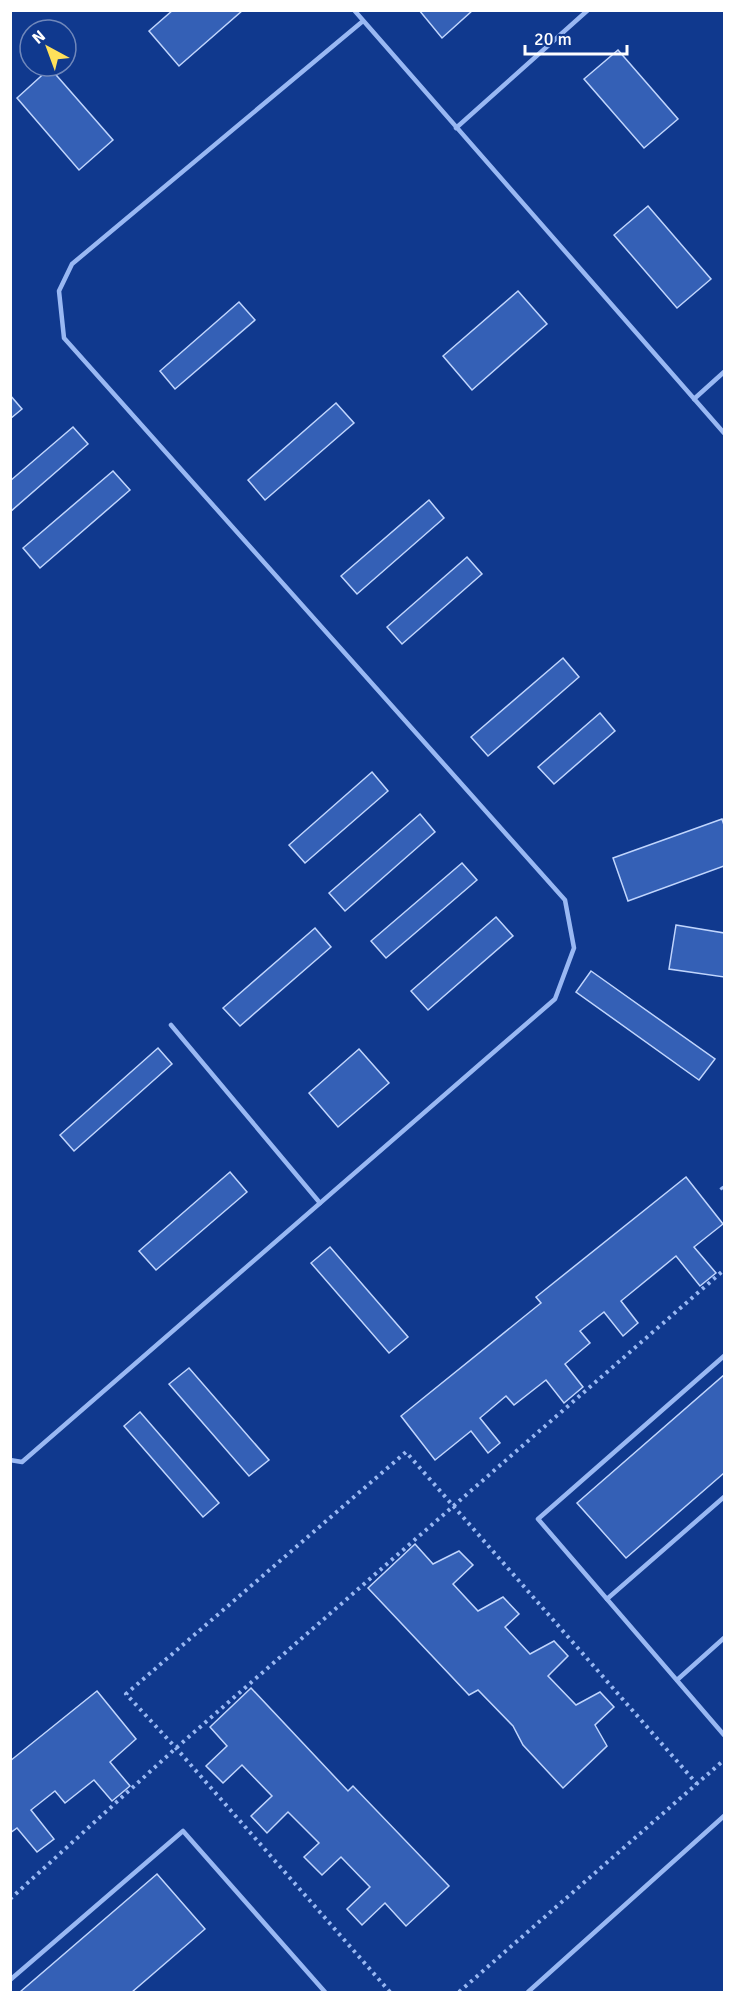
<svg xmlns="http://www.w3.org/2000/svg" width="735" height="2003" font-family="Signika,sans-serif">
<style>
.building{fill:#3460b6;stroke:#c0d5fd;stroke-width:1.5}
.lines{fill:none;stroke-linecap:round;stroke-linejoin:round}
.path{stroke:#99b8f3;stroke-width:4;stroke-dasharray:3 4.5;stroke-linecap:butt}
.lane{stroke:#99b8f3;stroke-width:4.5}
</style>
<rect width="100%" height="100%" fill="#10398e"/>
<!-- building -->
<g class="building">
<path d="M173,10H243L179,66L149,31Z"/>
<path d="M419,10H473L442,38Z"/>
<path d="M618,50L678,119L644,148L584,79Z"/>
<path d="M50,68L113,140L79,170L17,98Z"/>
<path d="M648,206L711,279L677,308L614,235Z"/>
<path d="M518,291L547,324L472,390L443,356Z"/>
<path d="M239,302L255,320L175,389L160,371Z"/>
<path d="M10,395L22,409L10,419Z"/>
<path d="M336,403L354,423L265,500L248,480Z"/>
<path d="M73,427L88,444L10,512V481Z"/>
<path d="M113,471L130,490L40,568L23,548Z"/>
<path d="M429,500L444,518L357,594L341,576Z"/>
<path d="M467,557L482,574L402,644L387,627Z"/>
<path d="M563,658L579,677L488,756L471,737Z"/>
<path d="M600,713L615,731L554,784L538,767Z"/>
<path d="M372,772L388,791L305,863L289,845Z"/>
<path d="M420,814L435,832L345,911L329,893Z"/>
<path d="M722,819L724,825V866L628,901L613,858Z"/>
<path d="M462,863L477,880L386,958L371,941Z"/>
<path d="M496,917L513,936L428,1010L411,991Z"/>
<path d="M676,925L724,933V977L669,969Z"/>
<path d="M315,928L331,947L240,1026L223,1008Z"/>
<path d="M591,971L715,1059L699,1080L576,992Z"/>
<path d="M158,1048L172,1064L74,1151L60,1135Z"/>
<path d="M359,1049L389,1083L338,1127L309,1093Z"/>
<path d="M230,1172L247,1192L156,1270L139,1251Z"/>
<path d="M686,1177L723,1224L694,1247L716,1273L700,1286L676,1256L621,1301L638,1323L623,1336L604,1312L580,1331L590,1343L565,1364L583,1387L564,1403L546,1380L514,1405L506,1396L480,1418L500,1443L488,1453L471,1431L435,1460L401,1416L541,1303L536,1297Z"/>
<path d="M330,1247L408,1337L389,1353L311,1263Z"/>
<path d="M189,1368L269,1460L249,1476L169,1384Z"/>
<path d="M724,1375V1473L626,1558L577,1503Z"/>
<path d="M140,1412L219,1503L203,1517L124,1426Z"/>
<path d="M415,1544L433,1564L459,1551L473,1565L453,1584L478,1611L503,1597L519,1614L505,1627L530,1654L554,1641L568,1656L548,1676L576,1705L600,1692L614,1707L595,1725L607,1746L563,1788L523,1745L513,1726L478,1690L469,1695L368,1588Z"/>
<path d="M251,1688L348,1791L353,1786L449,1886L406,1926L385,1903L362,1925L347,1909L370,1887L341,1857L322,1875L304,1857L319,1843L288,1812L267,1833L251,1816L272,1796L242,1765L223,1783L206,1766L227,1746L210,1727Z"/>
<path d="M97,1691L136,1739L110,1762L130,1786L112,1801L94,1780L65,1803L55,1791L31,1810L54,1839L37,1852L17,1828L10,1833V1761Z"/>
<path d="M157,1874L205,1929L132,1992H20Z"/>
</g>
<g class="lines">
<!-- path -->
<g class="path">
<path d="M721,1187L724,1191"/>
<path d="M10,1899L176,1748L724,1270"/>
<path d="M390,1992L176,1748L126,1694L406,1452L697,1784"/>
<path d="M459,1992L724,1760"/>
</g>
<!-- lane -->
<g class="lane">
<path d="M354,10L724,433"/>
<path d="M456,128L588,10"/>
<path d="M694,399L724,372"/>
<path d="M171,1025L320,1203"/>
<path d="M724,1356L538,1519L724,1735"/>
<path d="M10,1460L22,1462L555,999L574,948L565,900L64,338L59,291L72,264L363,21"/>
<path d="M607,1599L724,1497"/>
<path d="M677,1680L724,1638"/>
<path d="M10,1980L183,1831L325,1992"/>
<path d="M528,1992L724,1816"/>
</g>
</g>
<!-- border -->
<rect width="735" height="2003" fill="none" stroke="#ffffff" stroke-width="24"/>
<!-- north arrow -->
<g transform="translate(48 48) rotate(319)"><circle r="28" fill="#10398e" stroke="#7088bb" stroke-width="1.5"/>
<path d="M0-4.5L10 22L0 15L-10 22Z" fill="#ffe15a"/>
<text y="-9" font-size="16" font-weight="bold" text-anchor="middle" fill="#ffffff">N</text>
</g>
<!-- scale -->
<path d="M525 45v9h102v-9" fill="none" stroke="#ffffff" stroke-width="3"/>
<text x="534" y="45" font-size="18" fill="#ffffff" stroke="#10398e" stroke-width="4.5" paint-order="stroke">20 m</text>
</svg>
